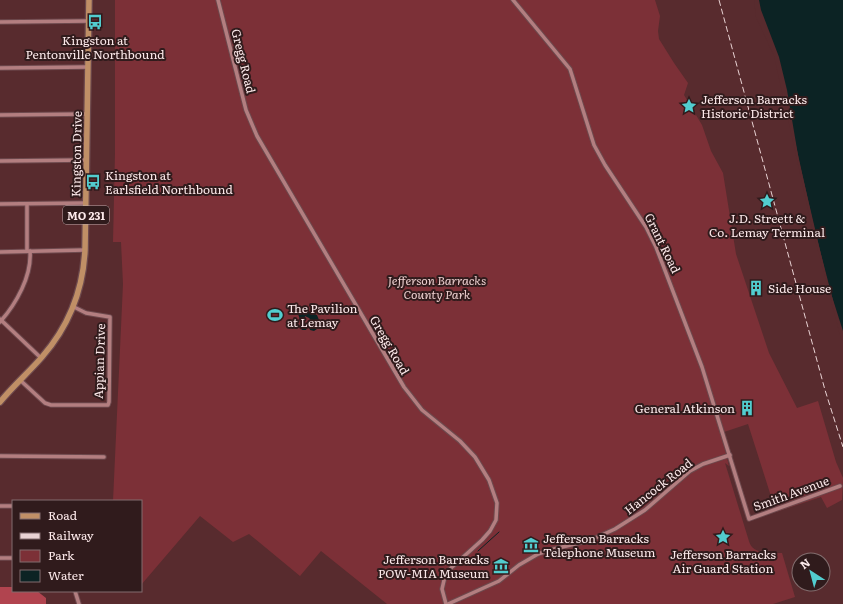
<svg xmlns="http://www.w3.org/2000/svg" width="843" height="604" font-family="Literata,serif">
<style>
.green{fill:#7c3037}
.forest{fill:#b1444f}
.water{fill:#0c2324}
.pier{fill:#582b2e}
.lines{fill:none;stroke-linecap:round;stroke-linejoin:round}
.stream{stroke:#0c2324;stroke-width:1}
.minor-casing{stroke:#6d494d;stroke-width:5.5}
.primary-casing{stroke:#6d494d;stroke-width:8}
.minor{stroke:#b37e80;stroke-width:3.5}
.primary{stroke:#c08f66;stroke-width:5.5}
.rail{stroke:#e9d3d4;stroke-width:1;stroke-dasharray:6 3;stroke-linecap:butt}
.labels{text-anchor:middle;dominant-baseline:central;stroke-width:4;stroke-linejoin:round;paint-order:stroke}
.shield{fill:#301b1c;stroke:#bfabac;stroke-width:1}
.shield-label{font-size:11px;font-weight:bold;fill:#fce9ea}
.poi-label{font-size:12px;fill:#fce9ea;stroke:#301b1c;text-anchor:start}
.street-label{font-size:12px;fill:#fce9ea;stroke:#301b1c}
.park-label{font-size:12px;font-style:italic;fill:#edcfcf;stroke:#301b1c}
</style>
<rect width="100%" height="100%" fill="#582b2e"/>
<!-- green -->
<path class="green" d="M115,0H655L660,16L658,31L659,39L674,63L688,83L684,95L702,125L711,151L723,173L736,254L769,353L797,408L818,401L836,462L843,478L842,500L827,508L821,497L776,512L748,424L721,433L729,466L725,463L748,538C749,541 750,545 752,547C758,554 773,553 782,553L795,597L773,604H387L321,551L300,576L249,534L233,542L200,516L141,585V501H113L123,284L121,242H113L115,153Z"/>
<!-- forest -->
<path class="forest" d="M0,587H13V591H37L46,598V604H0Z"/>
<!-- water -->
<g class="water">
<path d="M756,0H843V339L814,227L776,55Z"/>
<path d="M300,308L304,309L306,312H308L317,315L319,320L317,329L314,331L310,330L309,327L312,324V321L309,318L305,316L304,322L307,328L306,330H302L300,327L301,322L298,314Z"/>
</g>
<!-- pier -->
<path class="pier" d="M754,0H759L761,10L779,57L787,90L799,161L828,284L843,331V341L841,339L812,228L774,56L756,17Z"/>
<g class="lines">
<!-- stream -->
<path class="stream" d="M478,551L499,532"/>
<!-- minor casing -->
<g class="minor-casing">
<g id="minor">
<path d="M218,0L246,110L257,136L404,387L422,410L460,441L475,457L489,480L497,503L496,520L490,531L482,540L451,568L445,576L442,589L446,604"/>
<path d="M513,0L570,69L594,145L605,165L646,227L656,247L702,367L749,519L840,486"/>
<path d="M0,22L89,21"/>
<path d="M0,68L88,67"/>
<path d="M0,115L87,114"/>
<path d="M0,161L87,160"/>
<path d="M0,204L86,203"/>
<path d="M27,204V251"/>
<path d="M0,252L85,250"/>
<path d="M0,319L41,358"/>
<path d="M0,322C16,304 32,276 30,251"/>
<path d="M20,380L45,403L51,405H108L109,402L110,317L86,313L74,307"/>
<path d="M0,456L104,457"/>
<path d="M0,506H13"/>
<path d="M0,558H13"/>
<path d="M75,591L79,604"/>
<path d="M448,604L499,581L519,565L538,554L550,550L591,540L615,529L645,510L690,471L703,464L730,455"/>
</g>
</g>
<!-- primary casing -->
<g class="primary-casing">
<path id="primary" d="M0,402C13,386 29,372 42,357C69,326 83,290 85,250L89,0"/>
</g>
<!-- minor -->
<use href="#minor" class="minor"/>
<!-- primary -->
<use href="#primary" class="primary"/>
<!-- rail -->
<path class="rail" d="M719,0L825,390L843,447"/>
</g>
<!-- icons -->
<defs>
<g id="bus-bare" transform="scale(1.2)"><path d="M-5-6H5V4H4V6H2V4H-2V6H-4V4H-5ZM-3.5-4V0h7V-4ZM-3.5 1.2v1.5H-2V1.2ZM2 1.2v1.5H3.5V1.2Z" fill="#52cdcf" stroke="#301b1c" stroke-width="2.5" paint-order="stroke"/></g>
<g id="sight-bare" transform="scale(1.2)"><path d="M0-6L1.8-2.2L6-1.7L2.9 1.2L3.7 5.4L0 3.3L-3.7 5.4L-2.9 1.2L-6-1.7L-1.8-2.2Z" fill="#52cdcf" stroke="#301b1c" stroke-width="2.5" paint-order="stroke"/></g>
<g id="building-bare" transform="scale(1.2)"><path d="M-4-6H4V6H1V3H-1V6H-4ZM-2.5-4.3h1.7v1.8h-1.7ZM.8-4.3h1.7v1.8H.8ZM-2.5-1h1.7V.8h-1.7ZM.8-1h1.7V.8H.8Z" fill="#52cdcf" stroke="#301b1c" stroke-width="2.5" paint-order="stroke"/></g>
<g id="stadium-bare" transform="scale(1.2)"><path d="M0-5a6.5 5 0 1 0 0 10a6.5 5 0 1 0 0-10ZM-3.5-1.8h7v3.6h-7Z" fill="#52cdcf" stroke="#301b1c" stroke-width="2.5" paint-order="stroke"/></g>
<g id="museum-bare" transform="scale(1.2)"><path d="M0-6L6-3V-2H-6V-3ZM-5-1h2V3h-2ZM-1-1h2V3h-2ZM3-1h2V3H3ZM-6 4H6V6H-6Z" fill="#52cdcf" stroke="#301b1c" stroke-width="2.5" paint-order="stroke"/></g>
</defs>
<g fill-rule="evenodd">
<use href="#bus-bare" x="95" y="22"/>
<use href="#sight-bare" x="689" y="106"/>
<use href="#bus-bare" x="93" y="182"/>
<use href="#sight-bare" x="767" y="201"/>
<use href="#building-bare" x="756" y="288"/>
<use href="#stadium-bare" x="275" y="315"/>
<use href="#building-bare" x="747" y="408"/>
<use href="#sight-bare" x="723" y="537"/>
<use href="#museum-bare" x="531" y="545"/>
<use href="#museum-bare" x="501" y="566"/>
</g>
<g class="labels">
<!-- shield labels -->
<rect class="shield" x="63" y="206" width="46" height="18" rx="3"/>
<g class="shield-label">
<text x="86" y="215">MO 231</text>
</g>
<!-- poi labels -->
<g class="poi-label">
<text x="95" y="40" text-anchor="middle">Kingston at<tspan x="95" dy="14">Pentonville Northbound</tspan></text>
<text x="701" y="99">Jefferson Barracks<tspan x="701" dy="14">Historic District</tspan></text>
<text x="105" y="175">Kingston at<tspan x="105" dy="14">Earlsfield Northbound</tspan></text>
<text x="767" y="218" text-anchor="middle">J.D. Streett &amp;<tspan x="767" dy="14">Co. Lemay Terminal</tspan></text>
<text x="768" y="288">Side House</text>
<text x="287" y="308">The Pavilion<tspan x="287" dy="14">at Lemay</tspan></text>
<text x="735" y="408" text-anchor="end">General Atkinson</text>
<text x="543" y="538">Jefferson Barracks<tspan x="543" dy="14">Telephone Museum</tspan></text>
<text x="723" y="554" text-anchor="middle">Jefferson Barracks<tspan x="723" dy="14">Air Guard Station</tspan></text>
<text x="489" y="559" text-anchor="end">Jefferson Barracks<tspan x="489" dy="14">POW-MIA Museum</tspan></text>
</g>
<!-- street labels -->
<g class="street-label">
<text transform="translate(244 61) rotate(76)">Gregg Road</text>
<text transform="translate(76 154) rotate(-89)">Kingston Drive</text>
<text transform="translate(663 243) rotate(64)">Grant Road</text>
<text transform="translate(390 345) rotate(60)">Gregg Road</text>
<text transform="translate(99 361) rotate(-88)">Appian Drive</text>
<text transform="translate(658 486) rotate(-38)">Hancock Road</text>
<text transform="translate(791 493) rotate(-20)">Smith Avenue</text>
</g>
<!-- park labels -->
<g class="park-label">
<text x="437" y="280">Jefferson Barracks<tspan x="437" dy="14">County Park</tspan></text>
</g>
</g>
<!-- legend -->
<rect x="12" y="500" width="130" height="92" fill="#301b1c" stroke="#826d6e"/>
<rect x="20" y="513" width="20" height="6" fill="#c08f66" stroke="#826d6e"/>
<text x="48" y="520" font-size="12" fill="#fce9ea">Road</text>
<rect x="20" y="533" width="20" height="6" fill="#e9d3d4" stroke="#826d6e"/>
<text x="48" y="540" font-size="12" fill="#fce9ea">Railway</text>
<rect x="20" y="550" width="20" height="12" fill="#7c3037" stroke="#826d6e"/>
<text x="48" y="560" font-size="12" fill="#fce9ea">Park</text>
<rect x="20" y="570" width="20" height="12" fill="#0c2324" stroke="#826d6e"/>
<text x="48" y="580" font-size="12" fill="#fce9ea">Water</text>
<!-- north arrow -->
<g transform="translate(811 572) rotate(324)"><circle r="19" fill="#301b1c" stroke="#826d6e"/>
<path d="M0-3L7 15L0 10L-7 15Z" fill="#52cdcf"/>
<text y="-6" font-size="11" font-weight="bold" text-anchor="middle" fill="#fce9ea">N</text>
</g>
</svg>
